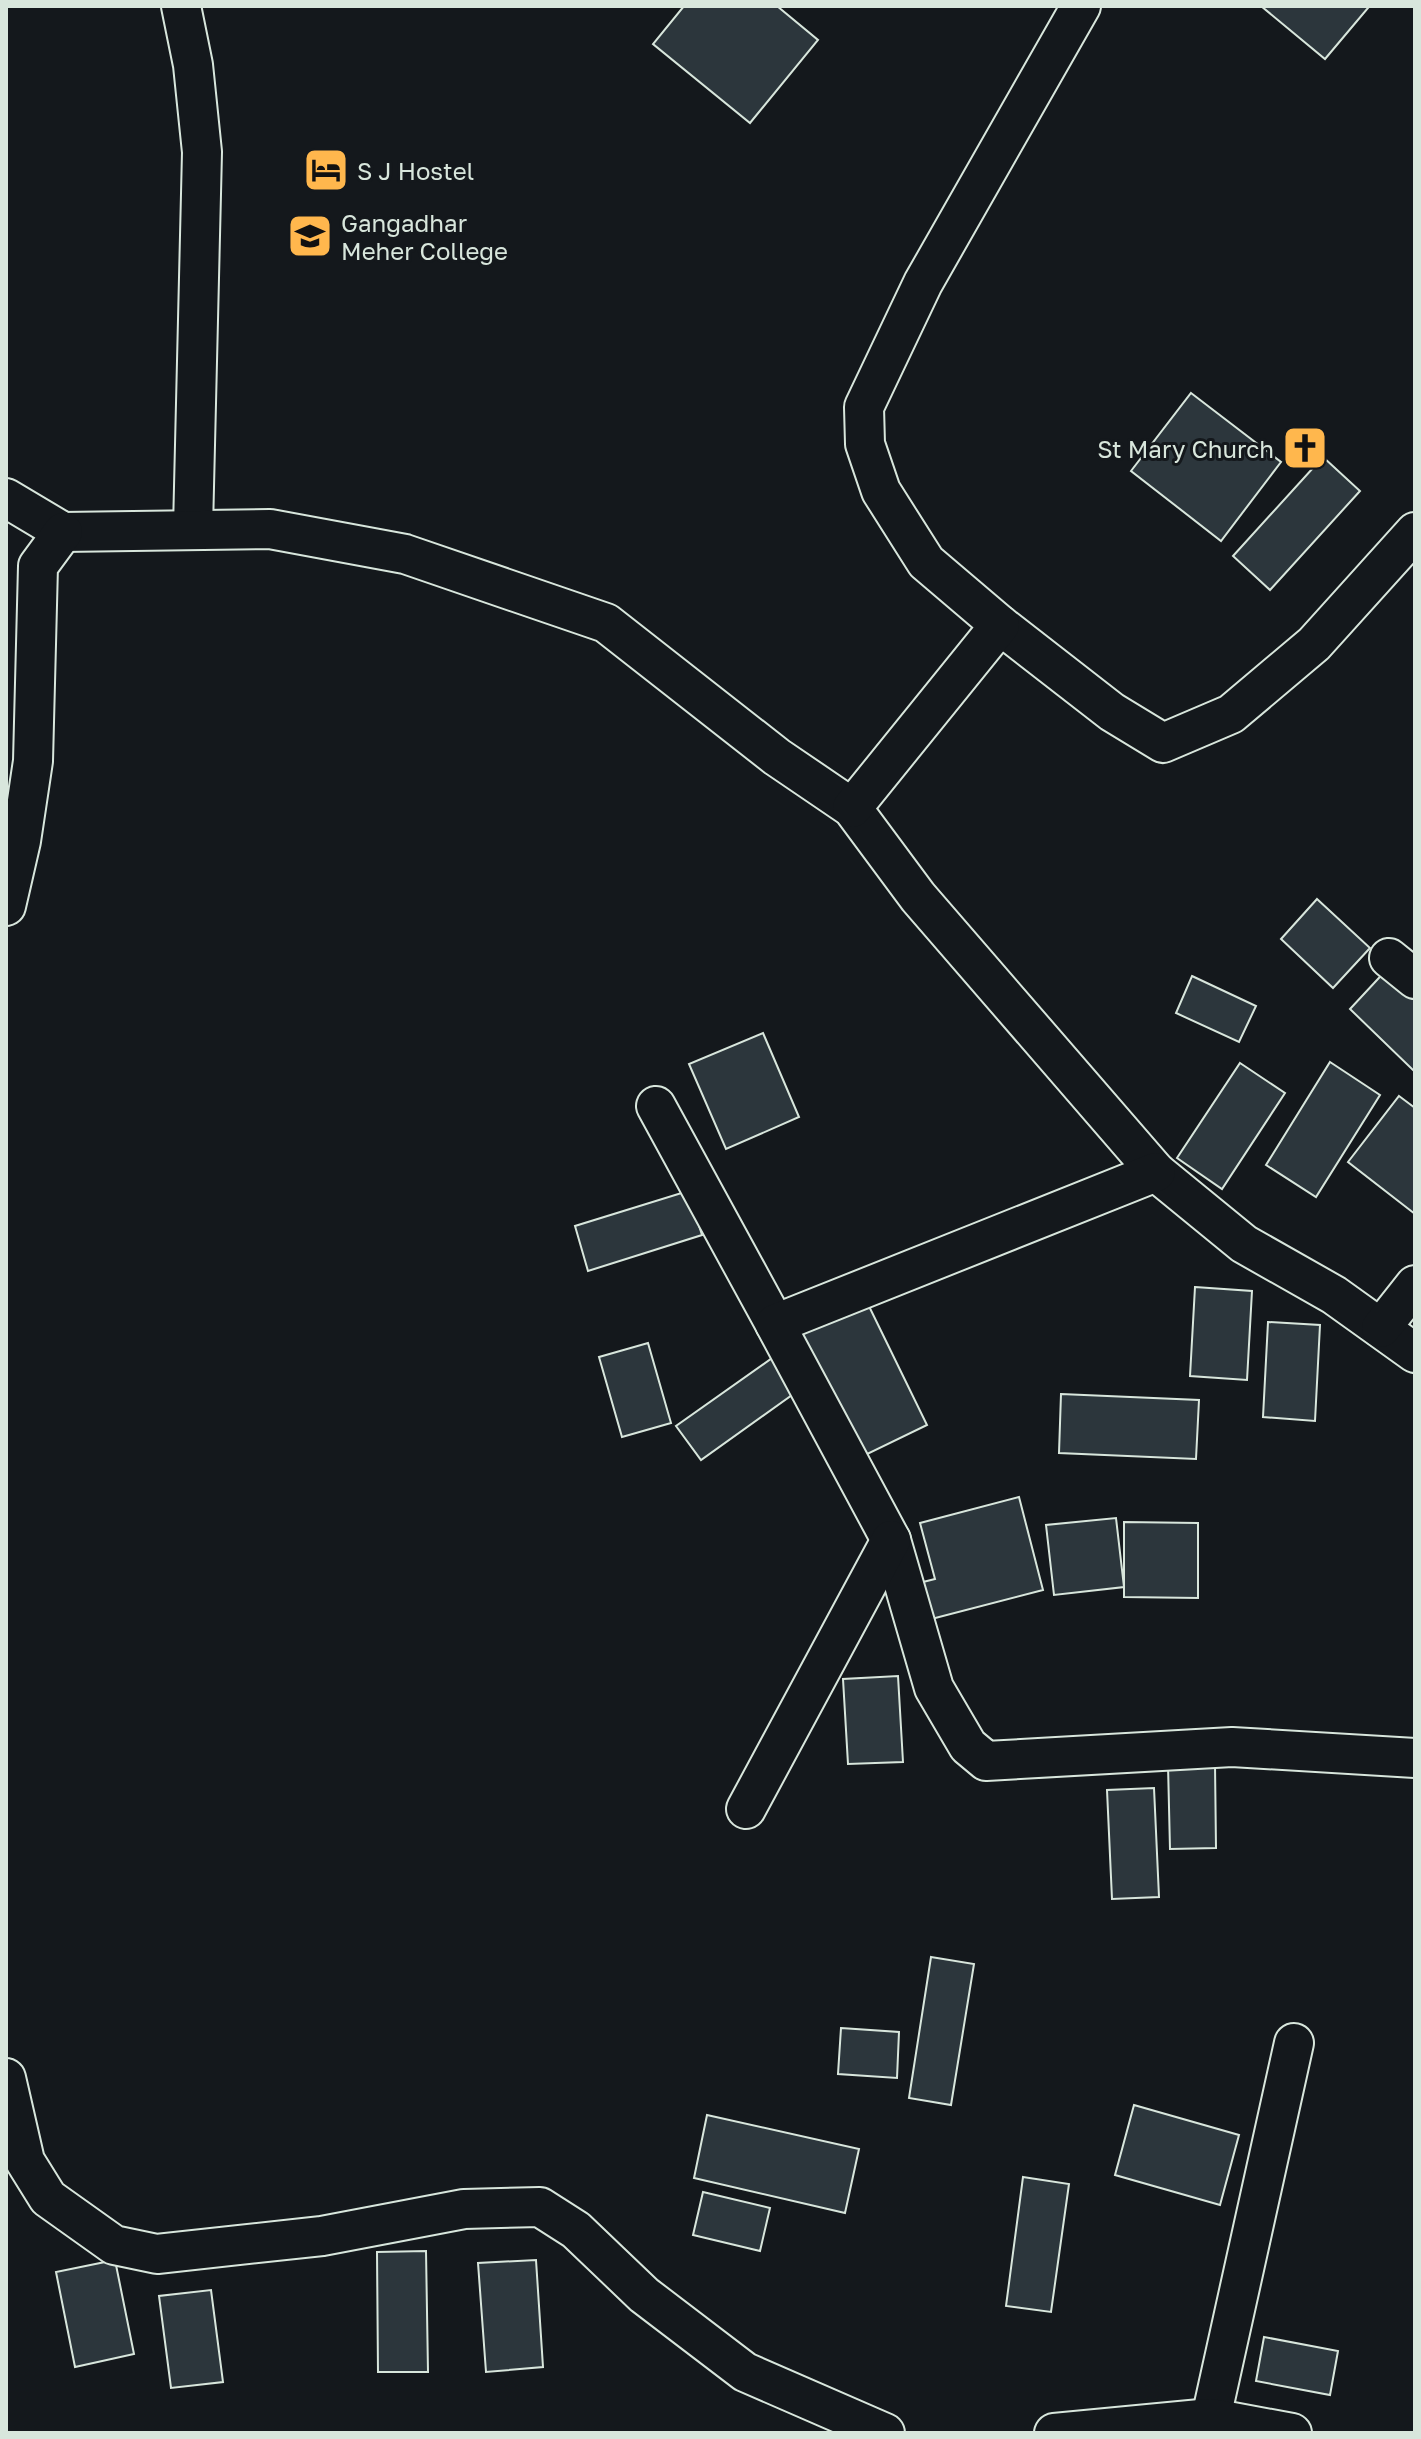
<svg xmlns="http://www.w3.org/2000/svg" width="1421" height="2439" font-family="'Golos Text',sans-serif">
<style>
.building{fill:#2c363c;stroke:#d8e6dc;stroke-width:2}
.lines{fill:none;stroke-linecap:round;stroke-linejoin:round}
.street-casing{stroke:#d8e6dc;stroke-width:42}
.street{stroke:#14181c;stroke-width:38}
.labels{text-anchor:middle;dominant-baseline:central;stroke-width:6;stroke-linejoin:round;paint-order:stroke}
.poi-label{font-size:24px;fill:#d8e6dc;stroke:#14181c;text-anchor:start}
</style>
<rect width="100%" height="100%" fill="#14181c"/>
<!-- building -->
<g class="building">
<path d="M684,6H777L818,40L750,123L653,44Z"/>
<path d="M1261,6H1365L1368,8L1325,59Z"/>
<path d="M1191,393L1281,462L1221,541L1131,471Z"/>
<path d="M1323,457L1360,491L1270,590L1233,556Z"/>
<path d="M1317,899L1370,948L1333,988L1281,939Z"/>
<path d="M1390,966L1415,990L1414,1071L1350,1009Z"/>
<path d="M1192,976L1256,1006L1239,1042L1176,1013Z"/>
<path d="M763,1033L799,1117L726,1149L689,1064Z"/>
<path d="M1330,1062L1380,1095L1316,1197L1266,1165Z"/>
<path d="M1240,1063L1285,1093L1222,1189L1177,1158Z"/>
<path d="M1399,1096L1415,1108V1214L1348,1162Z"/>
<path d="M688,1191L702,1235L588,1271L575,1226Z"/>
<path d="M1195,1287L1252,1291L1247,1380L1190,1376Z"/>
<path d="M864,1296L927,1425L857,1459L794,1330Z"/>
<path d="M1268,1322L1320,1325L1315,1421L1263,1417Z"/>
<path d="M648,1343L671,1423L622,1437L599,1357Z"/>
<path d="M775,1356L799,1390L701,1460L676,1426Z"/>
<path d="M1061,1394L1199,1400L1196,1459L1059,1453Z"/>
<path d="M1019,1497L1043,1590L916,1623L907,1586L935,1579L920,1523Z"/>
<path d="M1116,1518L1124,1587L1054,1595L1046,1525Z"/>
<path d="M1124,1522L1198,1523V1598L1124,1597Z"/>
<path d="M898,1676L903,1762L848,1764L843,1679Z"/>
<path d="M1215,1764L1216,1848L1170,1849L1168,1765Z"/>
<path d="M1154,1788L1159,1897L1112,1899L1107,1790Z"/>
<path d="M931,1957L974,1964L951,2105L909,2098Z"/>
<path d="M841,2028L899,2032L897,2078L838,2074Z"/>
<path d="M1134,2105L1239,2135L1220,2205L1115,2175Z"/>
<path d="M707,2115L859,2149L845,2213L694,2178Z"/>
<path d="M1023,2177L1069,2184L1051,2312L1006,2306Z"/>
<path d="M703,2192L770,2208L760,2251L693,2235Z"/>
<path d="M426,2251L428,2372H378L377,2252Z"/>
<path d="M115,2260L134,2354L75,2367L56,2272Z"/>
<path d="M536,2260L543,2367L486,2372L478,2263Z"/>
<path d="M211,2290L223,2382L171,2388L159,2296Z"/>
<path d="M1264,2337L1338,2351L1330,2395L1256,2381Z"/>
</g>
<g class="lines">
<!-- street casing -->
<g class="street-casing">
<g id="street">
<path d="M181,6L193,65L202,152L193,529"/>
<path d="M6,498L63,532L270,529L405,554L606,623L777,757L852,808L918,897L1156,1172L1244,1244L1334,1295L1415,1353"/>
<path d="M1000,625L1112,712L1163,743L1231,714L1314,644L1415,532"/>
<path d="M852,808L1000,625L926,562L881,491L865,444L864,407L923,283L1081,6"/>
<path d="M6,906L21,841L33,761L38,566L63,532"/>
<path d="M1389,958L1415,979"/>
<path d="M656,1106L775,1324"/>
<path d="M1156,1172L775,1324L891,1540L934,1688L968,1746L986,1761L1232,1747L1415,1758"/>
<path d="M1381,1328L1415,1285"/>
<path d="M746,1809L891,1540"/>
<path d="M6,2078L25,2161L48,2198L114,2245L157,2254L322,2236L464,2209L540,2207L576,2230L644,2295L745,2372L885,2433"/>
<path d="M1211,2418L1294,2043"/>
<path d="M1054,2433L1211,2418L1292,2433"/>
</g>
</g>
<!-- street -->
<use href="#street" class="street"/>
</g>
<!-- icons -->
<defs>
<g id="hotel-square" transform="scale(2.3)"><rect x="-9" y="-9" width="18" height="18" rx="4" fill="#ffb74d" stroke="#14181c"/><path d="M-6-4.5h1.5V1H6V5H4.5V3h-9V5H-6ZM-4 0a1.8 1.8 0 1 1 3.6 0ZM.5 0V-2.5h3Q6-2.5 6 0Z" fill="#111"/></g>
<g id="university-square" transform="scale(2.3)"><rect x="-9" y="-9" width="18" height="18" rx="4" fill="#ffb74d" stroke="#14181c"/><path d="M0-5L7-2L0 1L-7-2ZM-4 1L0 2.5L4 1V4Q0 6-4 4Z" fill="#111"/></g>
<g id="church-square" transform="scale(2.3)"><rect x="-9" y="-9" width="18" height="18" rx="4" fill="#ffb74d" stroke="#14181c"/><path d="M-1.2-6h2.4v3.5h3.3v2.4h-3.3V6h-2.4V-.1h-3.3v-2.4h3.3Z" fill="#111"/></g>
</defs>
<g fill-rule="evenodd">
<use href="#hotel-square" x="326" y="170"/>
<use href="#university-square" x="310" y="236"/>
<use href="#church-square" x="1305" y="448"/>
</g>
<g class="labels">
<!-- poi labels -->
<g class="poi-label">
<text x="357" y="170">S J Hostel</text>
<text x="341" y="222">Gangadhar<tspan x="341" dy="28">Meher College</tspan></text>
<text x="1274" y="448" text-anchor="end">St Mary Church</text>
</g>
</g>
<!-- border -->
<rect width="1421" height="2439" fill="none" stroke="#d8e6dc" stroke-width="16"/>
</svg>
